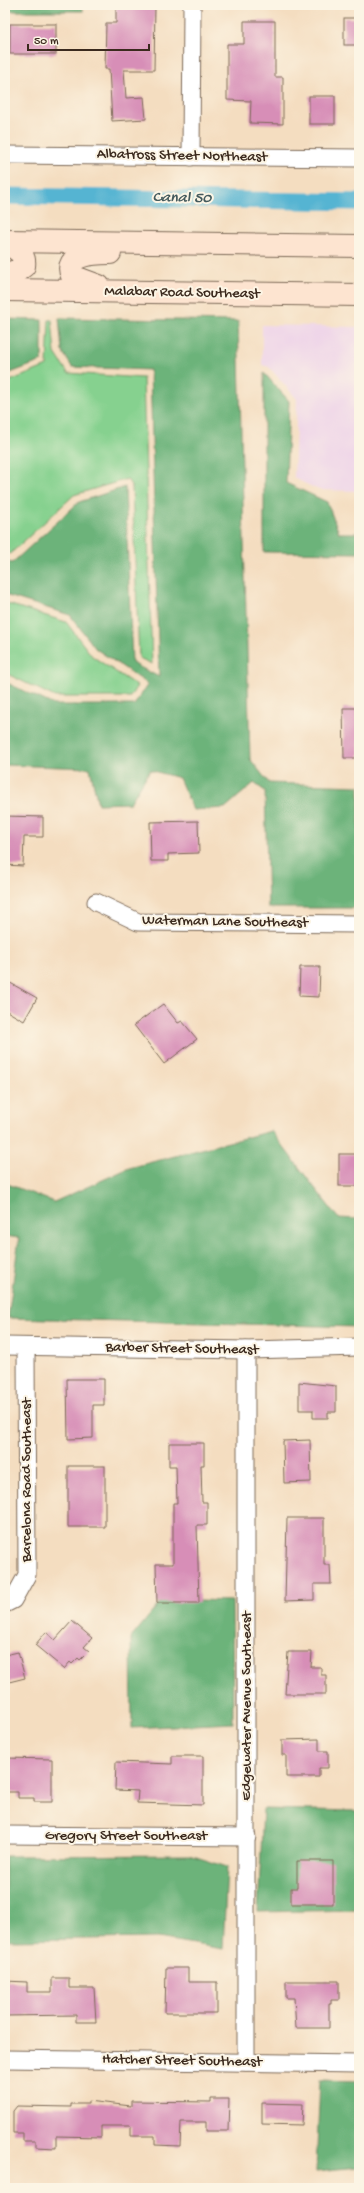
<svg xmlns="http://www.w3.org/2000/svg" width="364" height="2193" font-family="'Gochi Hand',sans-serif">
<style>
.built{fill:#edd1e9}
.green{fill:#86d18f;stroke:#607e56}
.forest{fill:#6cb37a;stroke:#546e4c}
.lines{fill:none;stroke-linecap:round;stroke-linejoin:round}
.canal{stroke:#54b4d2;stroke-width:17}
.building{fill:#d78eb7}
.street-casing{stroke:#7c6957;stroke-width:19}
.secondary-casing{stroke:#7c6957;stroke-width:24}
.street{stroke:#fff;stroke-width:17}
.secondary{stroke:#fde4d0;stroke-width:22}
.labels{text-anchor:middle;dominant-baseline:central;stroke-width:4;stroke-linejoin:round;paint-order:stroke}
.street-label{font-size:15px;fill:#3b2a1e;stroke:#fcf5e5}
.water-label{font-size:16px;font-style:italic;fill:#445a5d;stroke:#fcf5e5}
</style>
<rect width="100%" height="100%" fill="#fcf5e5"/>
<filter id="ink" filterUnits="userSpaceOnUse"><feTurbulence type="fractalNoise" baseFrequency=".025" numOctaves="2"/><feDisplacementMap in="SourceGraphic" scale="8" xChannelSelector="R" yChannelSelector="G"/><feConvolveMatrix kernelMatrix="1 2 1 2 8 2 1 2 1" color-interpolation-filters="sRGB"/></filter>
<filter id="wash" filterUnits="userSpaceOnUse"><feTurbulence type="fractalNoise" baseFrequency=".012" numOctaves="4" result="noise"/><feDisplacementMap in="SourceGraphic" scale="16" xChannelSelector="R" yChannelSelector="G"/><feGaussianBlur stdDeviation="0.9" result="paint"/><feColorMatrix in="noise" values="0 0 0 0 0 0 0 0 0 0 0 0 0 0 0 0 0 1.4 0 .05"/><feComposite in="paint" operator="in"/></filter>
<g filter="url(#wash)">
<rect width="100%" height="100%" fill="#f4ddc0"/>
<!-- built -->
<path class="built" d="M262,325L359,327V491L319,490L294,478L297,399L269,367L262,365Z"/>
<!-- green -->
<g class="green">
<path d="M49,320H52L55,353L68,373L143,378L152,664L139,658L132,487L127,479L74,495L10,554L5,553V383L47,366Z"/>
<path d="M5,603L66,622L92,656L137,686L130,697H55L5,673Z"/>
</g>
<!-- forest -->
<g class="forest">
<rect x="5" y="5" width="78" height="6"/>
<path d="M59,318L238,321L250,759L269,783L359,786V908H268L265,791L254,783L225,808L193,810L179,778L150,770L130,803L98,804L90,768L5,765V682L54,705H134L148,684L96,649L70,615L5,595V561L12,563L79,502L125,487L132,663L159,677L150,370L72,367L62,351Z"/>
<path d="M5,319L42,320V361L5,375Z"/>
<path d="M264,373L289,401L286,483L327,502L339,533H359V553L264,552Z"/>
<path d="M271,1131L338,1218L359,1219V1327L8,1318L19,1238L5,1236V1183L54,1202L129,1168Z"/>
<path d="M163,1599L232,1601L233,1723L132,1728L131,1638Z"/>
<path d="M263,1809L359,1811V1910L258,1912Z"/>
<path d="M190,1855L227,1867L223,1949L158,1938L5,1940V1856Z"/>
<path d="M320,2080L359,2081V2167L316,2171Z"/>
</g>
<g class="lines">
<!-- canal -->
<path class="canal" d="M5,196L359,202"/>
</g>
<g id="blocks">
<!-- building -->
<g class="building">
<path d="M116,5H155L154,70H124L126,98L144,97L146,119L112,121L109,69H105L106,23H116Z"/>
<rect x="344" y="18" width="15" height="27"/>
<path d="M244,21H275V77H283V124L250,123L251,101L227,100V44H244Z"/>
<rect x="10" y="24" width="46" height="30"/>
<rect x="309" y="96" width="26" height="28"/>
<path d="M343,708H359V758H344Z"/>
<path d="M5,816L43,817V837H24L23,866L5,865Z"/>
<path d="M198,821L199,853L168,854V861H151L150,822Z"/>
<path d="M300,967H320L319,997L299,996Z"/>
<path d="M5,980L37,998L24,1021L5,1010Z"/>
<path d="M163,1004L178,1023L182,1021L197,1039L164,1064L134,1025Z"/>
<rect x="339" y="1154" width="20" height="32"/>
<path d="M67,1379H104V1405H93V1438L68,1439Z"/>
<path d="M299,1382L336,1386V1412H328V1418H313V1410H299Z"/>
<path d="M310,1440L311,1482L284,1483L283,1441Z"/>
<path d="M169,1443H204V1465H201L202,1502H207V1525H197L199,1603H157L156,1564H173V1503H177L176,1466H169Z"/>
<rect x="68" y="1466" width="37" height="61"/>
<path d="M287,1518H324V1565H330L331,1584H314V1600L285,1601Z"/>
<path d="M72,1621L92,1638L84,1647L89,1651L80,1660L78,1658L72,1664L70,1662L64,1669L35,1645L46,1632L55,1640Z"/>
<path d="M18,1652L25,1678L5,1683V1655Z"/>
<path d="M288,1652H312L311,1667H321V1675H326V1694H285Z"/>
<path d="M319,1739V1751H328V1768H319V1777H286V1755H282V1740Z"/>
<path d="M172,1756H203V1805L137,1803L138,1791L115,1790L116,1762L172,1764Z"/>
<path d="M6,1758L52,1759V1802H34V1798H18V1792H5Z"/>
<path d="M297,1861H333V1904H291V1888H297Z"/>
<path d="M166,1968H188V1982H217V2013H165Z"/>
<path d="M52,1978H69V1988H94L96,2022H76V2015L5,2016V1981L27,1982V1992H52Z"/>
<path d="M286,1981H339V2000H331V2004H329V2028H296L294,1998H286Z"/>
<path d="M211,2099H229L228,2131H206V2122H181L180,2146L155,2145V2136H131V2126H101V2137L56,2136V2148L35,2147V2141H23V2133H13V2111L17,2106L71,2107V2104H88V2101L131,2106V2101L211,2102Z"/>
<path d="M262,2103L303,2104L302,2125L262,2124Z"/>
</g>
</g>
</g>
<g filter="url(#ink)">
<use href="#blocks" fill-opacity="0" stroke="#7c6957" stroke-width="1"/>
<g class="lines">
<!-- street casing -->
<g class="street-casing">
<g id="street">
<path d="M5,155L359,158"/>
<path d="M191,157L192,5"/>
<path d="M96,902L138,922L359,924"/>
<path d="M5,1346L246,1350L359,1347"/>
<path d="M246,1350V2062"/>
<path d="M5,1604L13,1600L27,1575L26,1347"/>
<path d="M5,1835L247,1837"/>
<path d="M5,2059L359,2064"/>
</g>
</g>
<!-- secondary casing -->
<g class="secondary-casing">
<g id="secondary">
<path d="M5,241L359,246"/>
<path d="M5,243C15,248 26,253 24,266L17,271L5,274"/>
<path d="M99,286L72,276C62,254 95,253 110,253"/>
<path d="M5,290L359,295"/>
</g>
</g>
<!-- street -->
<use href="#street" class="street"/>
<!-- secondary -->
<use href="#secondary" class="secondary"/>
</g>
</g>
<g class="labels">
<!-- street labels -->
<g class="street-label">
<text transform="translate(182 156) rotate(1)">Albatross Street Northeast</text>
<text transform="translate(182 293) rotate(1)">Malabar Road Southeast</text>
<text transform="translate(225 922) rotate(1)">Waterman Lane Southeast</text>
<text transform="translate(182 1349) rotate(1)">Barber Street Southeast</text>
<text transform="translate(27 1480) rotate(-90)">Barcelona Road Southeast</text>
<text transform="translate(247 1706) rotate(-90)">Edgewater Avenue Southeast</text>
<text x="126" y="1836">Gregory Street Southeast</text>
<text transform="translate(182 2061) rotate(1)">Hatcher Street Southeast</text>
</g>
<!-- water labels -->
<g class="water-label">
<text transform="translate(182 199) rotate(1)">Canal 50</text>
</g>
</g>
<!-- margin -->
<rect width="364" height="2193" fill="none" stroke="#fcf5e5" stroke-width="20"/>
<!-- scale -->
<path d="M28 44v6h121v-6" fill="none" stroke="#3b2a1e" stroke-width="2"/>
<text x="34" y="44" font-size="12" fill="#3b2a1e" stroke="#fcf5e5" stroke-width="3" paint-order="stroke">50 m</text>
</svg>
